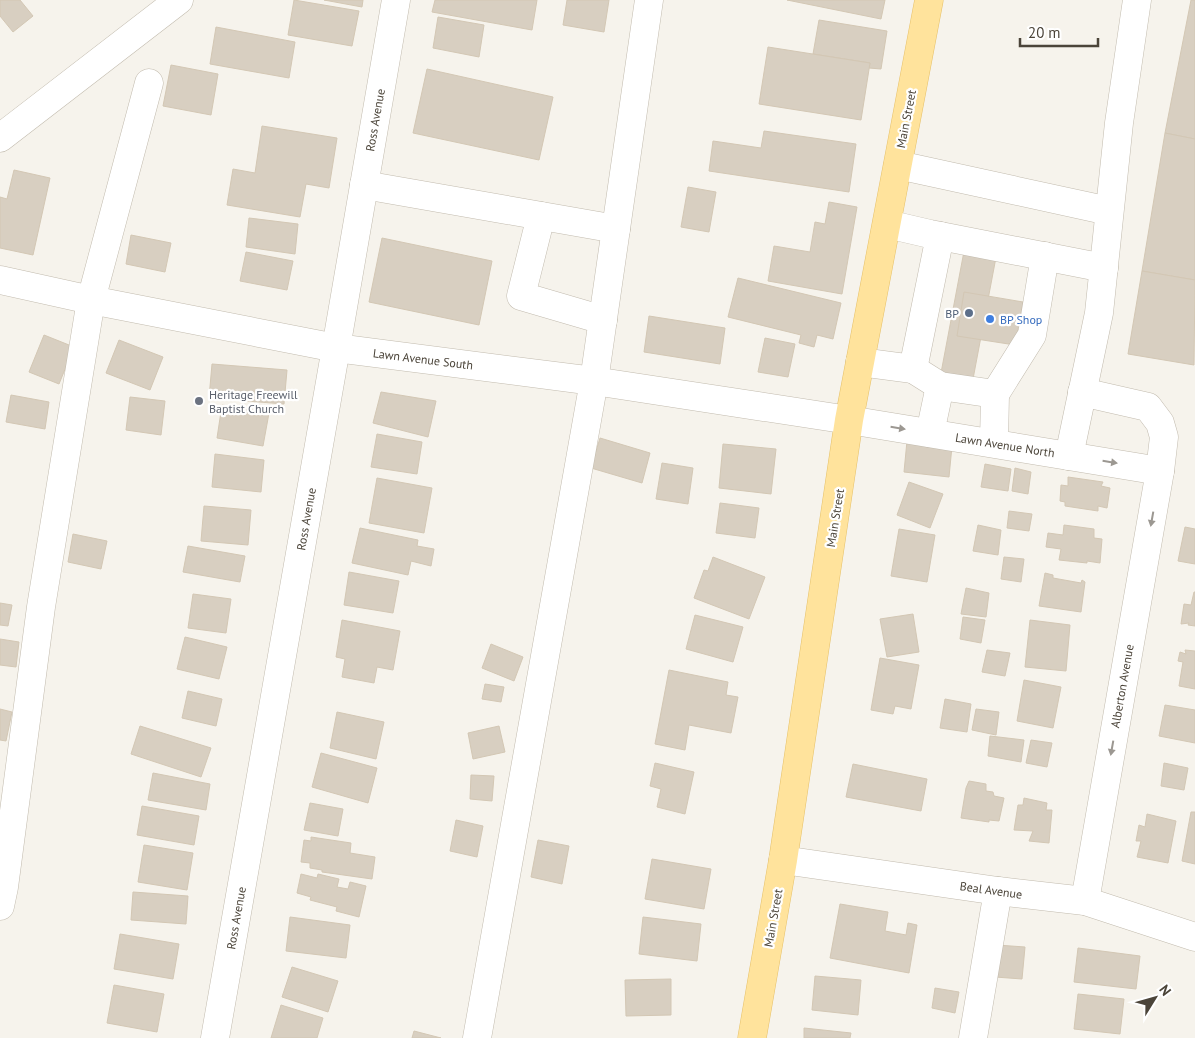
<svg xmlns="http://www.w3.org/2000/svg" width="1195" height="1038" font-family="'PT Sans',sans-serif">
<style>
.building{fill:#d8cfc1;stroke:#d3c7b4}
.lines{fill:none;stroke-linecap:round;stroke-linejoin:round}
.minor-casing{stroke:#c2bbae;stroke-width:29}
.major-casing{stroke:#e6c16a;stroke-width:29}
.minor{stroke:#fff;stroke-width:28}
.major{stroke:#ffe39c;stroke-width:28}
.oneway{fill:#9c9892}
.service-dot{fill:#5c6f8a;stroke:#fff;stroke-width:2}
.shop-dot{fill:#3f7fe0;stroke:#fff;stroke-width:2}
.worship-dot{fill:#6b7280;stroke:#fff;stroke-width:2}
.labels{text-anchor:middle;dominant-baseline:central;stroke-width:4.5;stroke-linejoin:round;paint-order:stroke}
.street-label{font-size:12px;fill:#4b4439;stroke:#fff}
.service-label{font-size:12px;fill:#4e5e75;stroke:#fff;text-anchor:end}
.shop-label{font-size:12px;fill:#366cbe;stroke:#fff;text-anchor:start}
.worship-label{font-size:12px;fill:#5b616d;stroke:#fff;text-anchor:start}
</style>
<rect width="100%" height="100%" fill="#f6f3ec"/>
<!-- building -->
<g class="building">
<path d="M0,0H20L33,16L13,32L0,16Z"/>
<path d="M294,0L359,11L352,46L288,35Z"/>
<path d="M324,0H363L362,7Z"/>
<path d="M435,0H537L532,30L432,12Z"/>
<path d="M567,0H609L604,32L563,25Z"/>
<path d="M787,0H885L881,19Z"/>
<path d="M1191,0H1195V139L1165,133Z"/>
<path d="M438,17L484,25L479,57L433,48Z"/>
<path d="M819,20L887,31L881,69L869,68L870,63L813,54Z"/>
<path d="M216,27L295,42L289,78L210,64Z"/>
<path d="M768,47L870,63L861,120L759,104Z"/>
<path d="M171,65L218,74L211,115L163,106Z"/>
<path d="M427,69L553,97L539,160L413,133Z"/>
<path d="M262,126L337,138L329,188L306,184L300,217L227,205L233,169L255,173Z"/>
<path d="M764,131L856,144L849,192L709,171L713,141L761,148Z"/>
<path d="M1165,133L1195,139V280L1142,271Z"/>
<path d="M14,170L50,178L33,255L0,248V197L7,199Z"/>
<path d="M688,187L716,192L709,232L681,227Z"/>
<path d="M829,202L857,207L842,294L768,281L774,246L810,252L815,222L825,224Z"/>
<path d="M249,218L298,224L295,254L246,247Z"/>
<path d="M131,235L171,243L165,272L126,264Z"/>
<path d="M382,238L492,261L479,325L369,302Z"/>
<path d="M965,246L997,252L973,379L941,373Z"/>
<path d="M246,252L293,261L287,290L240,281Z"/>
<path d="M1142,271L1195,280L1194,365L1128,354Z"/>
<path d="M738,278L841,303L833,339L817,335L814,347L799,343L801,335L728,317Z"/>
<path d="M964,292L1023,302L1015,345L957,336Z"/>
<path d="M649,316L725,328L720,364L644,352Z"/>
<path d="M44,335L74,347L59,384L29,372Z"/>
<path d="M765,338L795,344L788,377L758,372Z"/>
<path d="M119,340L163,357L150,390L106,373Z"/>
<path d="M212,364L287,370L284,404L209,398Z"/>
<path d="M381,392L436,401L428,437L373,423Z"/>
<path d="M11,395L49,402L45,429L6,422Z"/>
<path d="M130,397L165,401L161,435L126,430Z"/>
<path d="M222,405L269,413L263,446L217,438Z"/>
<path d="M377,434L422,442L417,474L371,467Z"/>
<path d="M600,438L650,453L642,483L591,468Z"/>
<path d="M907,441L952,446L949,477L904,472Z"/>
<path d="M723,444L776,449L771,494L719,488Z"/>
<path d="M215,454L264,460L261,492L212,487Z"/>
<path d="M662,463L693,468L688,504L656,499Z"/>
<path d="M985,464L1011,469L1008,491L981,487Z"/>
<path d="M1015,468L1031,472L1028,494L1012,491Z"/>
<path d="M1068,477L1103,482L1101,486L1110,488L1107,508L1098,506V511L1065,506V502L1060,501L1061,485L1068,486Z"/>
<path d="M377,478L432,488L424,533L369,523Z"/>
<path d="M909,482L943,494L930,528L897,515Z"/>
<path d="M720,503L759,508L755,538L716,533Z"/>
<path d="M204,506L251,510L248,545L201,541Z"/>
<path d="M1009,511L1032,514L1029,531L1007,528Z"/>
<path d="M978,525L1001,530L998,555L973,551Z"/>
<path d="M1064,525L1094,529V538L1102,539L1100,563L1087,561V563L1059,560L1061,549L1046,547L1048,533L1063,535Z"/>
<path d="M1185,527L1195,529V564L1178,561Z"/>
<path d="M360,528L418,540L417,546L434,549L431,566L411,561L408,575L352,563Z"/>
<path d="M899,529L935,535L927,582L891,576Z"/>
<path d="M73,534L107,541L101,569L68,562Z"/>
<path d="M188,546L245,556L240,582L183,572Z"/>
<path d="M713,557L765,577L749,619L694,598L704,570L708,571Z"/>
<path d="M1004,557L1024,559L1021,582L1001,579Z"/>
<path d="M349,572L399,581L393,613L344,605Z"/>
<path d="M1045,573L1053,575V578L1081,583L1082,580L1085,582L1081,612L1039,606Z"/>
<path d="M966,588L989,593L986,617L961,614Z"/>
<path d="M1194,592H1195V626L1188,625L1189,623L1181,624L1184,604L1191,605Z"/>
<path d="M193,594L231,599L226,633L188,628Z"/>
<path d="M0,603L12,605L8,626L0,625Z"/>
<path d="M913,614L919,652L887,657L880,619Z"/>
<path d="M695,615L743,627L733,662L686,649Z"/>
<path d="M963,617L985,620L981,643L960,639Z"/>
<path d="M342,620L400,631L393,670L377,667L374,683L342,677L345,659L336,657Z"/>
<path d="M1030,620L1070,625L1066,671L1025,667Z"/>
<path d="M185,637L227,647L219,679L177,669Z"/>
<path d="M0,639L19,642L16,667L0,665Z"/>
<path d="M491,644L523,657L514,681L482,668Z"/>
<path d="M987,650L1010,653L1005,676L982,672Z"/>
<path d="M1185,650L1195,651V689L1179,686L1183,662L1178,661L1180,652L1186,654Z"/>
<path d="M880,658L919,665L911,709L895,706L893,714L871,710Z"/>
<path d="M669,670L728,682L726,695L738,697L731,733L689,725L685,750L655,744Z"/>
<path d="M1024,680L1061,687L1053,728L1017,721Z"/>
<path d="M485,684L504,687L501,702L482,699Z"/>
<path d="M188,691L222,699L216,726L182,718Z"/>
<path d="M945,699L971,704L967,732L940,728Z"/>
<path d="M1165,705L1195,710V743L1159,736Z"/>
<path d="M0,709L12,712L6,741L0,740Z"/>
<path d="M976,709L999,712L996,735L972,730Z"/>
<path d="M337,712L384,722L376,759L330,748Z"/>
<path d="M140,726L211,748L201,777L131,754Z"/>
<path d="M499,726L505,752L473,759L468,733Z"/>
<path d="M990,736L1024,740L1021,762L988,756Z"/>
<path d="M1031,740L1052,743L1047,767L1026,763Z"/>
<path d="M321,753L377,768L368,803L312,787Z"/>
<path d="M655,763L694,772L685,814L657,807L661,789L650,786Z"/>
<path d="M1164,763L1188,768L1184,790L1161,786Z"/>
<path d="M853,764L927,779L921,811L846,797Z"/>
<path d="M153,773L210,784L206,810L148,800Z"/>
<path d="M471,775L494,776L492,801L470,799Z"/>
<path d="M969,781L986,784V791L993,792L994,796L1004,798L999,821L989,820V822L961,818L966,788Z"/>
<path d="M1024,798L1047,803L1046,810H1052L1049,843L1029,841L1033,831L1014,830L1018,805H1023Z"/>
<path d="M310,803L343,809L338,836L304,830Z"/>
<path d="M142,806L199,816L194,845L137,835Z"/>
<path d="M1191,812H1195V864L1182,861Z"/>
<path d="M1147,814L1176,821L1168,863L1137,857L1141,841H1136L1139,825L1145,827Z"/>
<path d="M456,820L483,826L477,857L450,851Z"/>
<path d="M311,837L351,843L350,853L375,857L372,879L322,872V870L310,868V863L301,862L304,840L311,841Z"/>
<path d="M538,840L569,846L562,884L531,877Z"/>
<path d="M144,845L193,853L187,890L138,882Z"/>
<path d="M652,859L711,869L704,909L645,899Z"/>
<path d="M301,874L317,878L318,874L339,879L337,887L348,889L350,882L366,886L359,917L336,911L337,907L310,900L311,897L297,893Z"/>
<path d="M133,892L188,896L186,924L131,920Z"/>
<path d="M840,904L888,912L885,931L906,935L908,923L917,925L909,973L830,958Z"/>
<path d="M290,917L350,925L346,958L286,951Z"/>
<path d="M643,917L701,924L697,961L639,954Z"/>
<path d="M120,934L179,944L173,979L114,969Z"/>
<path d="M997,945L1025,947L1022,979L995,977Z"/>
<path d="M1078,948L1140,956L1136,989L1074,982Z"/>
<path d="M292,967L338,981L328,1012L282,997Z"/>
<path d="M815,976L861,980L858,1015L812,1010Z"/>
<path d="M671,979V1015L626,1016L625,980Z"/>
<path d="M114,985L164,994L157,1032L107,1023Z"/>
<path d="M935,988L959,992L955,1013L932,1008Z"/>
<path d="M1078,994L1124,999L1120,1034L1074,1029Z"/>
<path d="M281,1005L323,1018L317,1038H271Z"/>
<path d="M804,1028L851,1033L850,1038H804Z"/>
<path d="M414,1031L441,1038H412Z"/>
</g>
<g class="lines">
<!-- minor casing -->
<g class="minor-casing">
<g id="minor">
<path d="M0,138L179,0"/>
<path d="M898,165L1109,211"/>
<path d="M364,185L616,229"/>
<path d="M541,216L521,296L603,320"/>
<path d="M887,224L930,234L1104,268"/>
<path d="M0,280L91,300L336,348L594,381L849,420L1160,471"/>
<path d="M860,362L913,369L940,236"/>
<path d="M913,369L940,386L995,394L994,443"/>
<path d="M1082,392L1148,407L1160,423L1164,437L1160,471L1085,901"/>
<path d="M995,394L1032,335L1045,256"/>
<path d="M930,433L940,386"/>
<path d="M1069,456L1099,313L1119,123L1137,0"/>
<path d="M783,860L998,891L1085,901L1195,937"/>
<path d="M0,906L4,887L41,607L91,300L149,83"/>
<path d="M215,1038L336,348L396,0"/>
<path d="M477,1038L594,381L649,0"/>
<path d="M973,1038L998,891"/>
</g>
</g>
<!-- major casing -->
<g class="major-casing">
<path id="major" d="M752,1038L783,860L849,420L929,0"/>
</g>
<!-- minor -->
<use href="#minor" class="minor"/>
<!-- major -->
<use href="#major" class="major"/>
</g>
<!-- one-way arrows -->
<defs><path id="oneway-solid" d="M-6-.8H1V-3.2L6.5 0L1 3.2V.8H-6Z" transform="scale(1.25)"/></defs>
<g class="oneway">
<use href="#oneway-solid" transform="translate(898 428) rotate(9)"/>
<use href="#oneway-solid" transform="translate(1110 462) rotate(9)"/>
<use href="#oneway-solid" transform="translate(1152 519) rotate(100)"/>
<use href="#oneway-solid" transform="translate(1112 748) rotate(100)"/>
</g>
<!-- markers -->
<circle class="service-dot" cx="969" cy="313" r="5"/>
<circle class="shop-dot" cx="990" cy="319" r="5"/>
<circle class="worship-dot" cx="199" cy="401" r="5"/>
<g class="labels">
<!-- street labels -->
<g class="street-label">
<text transform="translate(906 119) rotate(-79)">Main Street</text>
<text transform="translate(375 120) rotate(-80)">Ross Avenue</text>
<text transform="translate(423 359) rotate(7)">Lawn Avenue South</text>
<text transform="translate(1005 445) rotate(9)">Lawn Avenue North</text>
<text transform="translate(835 518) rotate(-81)">Main Street</text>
<text transform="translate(306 519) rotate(-80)">Ross Avenue</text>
<text transform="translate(1122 686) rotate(-80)">Alberton Avenue</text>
<text transform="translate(991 890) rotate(8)">Beal Avenue</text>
<text transform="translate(236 918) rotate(-80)">Ross Avenue</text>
<text transform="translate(773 918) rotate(-80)">Main Street</text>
</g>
<!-- service labels -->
<g class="service-label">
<text x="959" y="313">BP</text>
</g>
<!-- shop labels -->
<g class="shop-label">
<text x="1000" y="319">BP Shop</text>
</g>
<!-- worship labels -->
<g class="worship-label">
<text x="209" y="394">Heritage Freewill<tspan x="209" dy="14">Baptist Church</tspan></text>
</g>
</g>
<!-- north arrow -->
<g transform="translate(1155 998) rotate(53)" stroke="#ffffff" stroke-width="4" paint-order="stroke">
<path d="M0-4L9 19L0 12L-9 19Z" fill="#4b4439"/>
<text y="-8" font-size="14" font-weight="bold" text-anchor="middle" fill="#4b4439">N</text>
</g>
<!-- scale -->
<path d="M1020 38v8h78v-8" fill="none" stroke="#4b4439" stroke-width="2.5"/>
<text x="1028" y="38" font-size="15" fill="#4b4439" stroke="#ffffff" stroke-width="4" paint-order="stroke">20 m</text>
</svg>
